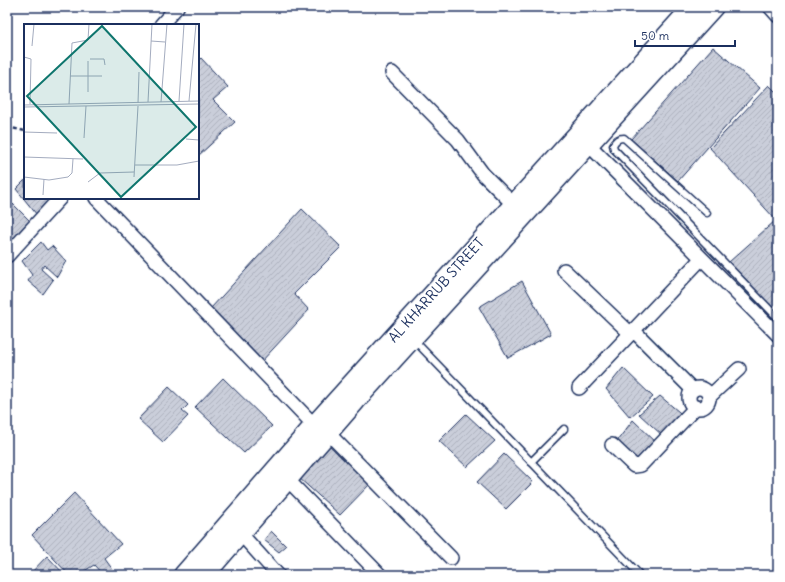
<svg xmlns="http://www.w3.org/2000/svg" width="785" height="582" font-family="Delius,sans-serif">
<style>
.building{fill:url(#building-hatch);stroke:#1b2f5e}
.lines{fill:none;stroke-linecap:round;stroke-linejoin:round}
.lane-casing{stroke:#1b2f5e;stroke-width:9}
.street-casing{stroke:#1b2f5e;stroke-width:16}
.secondary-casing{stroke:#1b2f5e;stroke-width:21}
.path{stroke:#1b2f5e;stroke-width:2.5;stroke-dasharray:4 3;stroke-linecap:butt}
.lane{stroke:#fff;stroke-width:6}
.street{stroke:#fff;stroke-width:13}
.secondary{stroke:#fff;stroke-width:18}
.labels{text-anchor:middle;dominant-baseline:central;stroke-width:3;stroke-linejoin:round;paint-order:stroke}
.street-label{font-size:14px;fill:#1b2f5e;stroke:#fff}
.inset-road{fill:none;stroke:#a4acbf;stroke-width:1}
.view{fill:#0f766e;fill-opacity:0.15;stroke:#0f766e;stroke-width:2}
.inset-edge{fill:none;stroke:#1b2f5e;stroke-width:2}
</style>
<defs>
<pattern id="building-hatch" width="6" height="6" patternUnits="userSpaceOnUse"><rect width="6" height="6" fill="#caceda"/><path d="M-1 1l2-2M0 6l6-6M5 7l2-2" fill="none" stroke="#adb1be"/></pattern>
</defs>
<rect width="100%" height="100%" fill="#fff"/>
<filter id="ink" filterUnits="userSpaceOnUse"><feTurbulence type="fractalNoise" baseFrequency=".025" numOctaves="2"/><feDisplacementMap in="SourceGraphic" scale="8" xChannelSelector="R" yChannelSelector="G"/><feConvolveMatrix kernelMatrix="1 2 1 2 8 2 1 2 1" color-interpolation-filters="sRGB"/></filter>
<g filter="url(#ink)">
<!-- building -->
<g class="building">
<path d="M713,47L760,88L678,181L631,139Z"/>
<path d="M201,58L228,87L213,100L235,122L198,156V61Z"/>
<path d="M769,85L778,94V313L729,262L776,220L710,148Z"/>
<path d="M25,180V198H48L51,201L37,215L16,189Z"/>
<path d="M7,204L12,208L13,204L31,222L27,223L31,227L10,249L7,246Z"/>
<path d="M302,209L341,247L294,294L309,310L261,362L211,308Z"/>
<path d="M41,242L47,250L52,246L66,261L57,277L44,265L41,269L53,280L43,294L28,281L32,275L22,261Z"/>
<path d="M522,281L551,334L508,358L479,307Z"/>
<path d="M623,368L653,397L630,417L606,389Z"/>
<path d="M223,378L272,426L244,453L195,407Z"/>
<path d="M169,387L188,405L182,411L188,416L163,442L138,419Z"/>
<path d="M660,396L685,417L664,437L639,414Z"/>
<path d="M466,414L495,441L467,467L439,441Z"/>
<path d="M633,420L659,445L637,463L617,441Z"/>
<path d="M331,442L372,482L340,515L298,477Z"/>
<path d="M504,454L533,482L506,509L477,482Z"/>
<path d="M74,493L121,544L104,558L112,569L107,575H103L94,565L78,575H69L32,535Z"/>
<path d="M271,531L286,546L279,552L264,540Z"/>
<path d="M47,556L65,575H29Z"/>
<path d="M691,569L696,575H685Z"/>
</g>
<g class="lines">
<!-- lane casing -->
<g class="lane-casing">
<g id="lane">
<path d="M707,213L624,138C618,138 616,140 613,145L614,149L778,318"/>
<path d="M414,340L640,575"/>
<path d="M531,462L564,429"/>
</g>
</g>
<!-- street casing -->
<g class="street-casing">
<g id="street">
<path d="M770,7L778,16"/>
<path d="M161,25L177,7"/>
<path d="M392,73L458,140L483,174L513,204"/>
<path d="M589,145L778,335"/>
<path d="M96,198L314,425"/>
<path d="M7,256L60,198"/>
<path d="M564,270L631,334"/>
<path d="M634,331L693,390"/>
<path d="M579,388L701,259"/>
<circle cx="699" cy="398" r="10"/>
<path d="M709,397L739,369"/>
<path d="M328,433L451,558"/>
<path d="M612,445L634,466L641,465L696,407"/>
<path d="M287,479L380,575"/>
<path d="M240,533L278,575"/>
</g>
</g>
<!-- secondary casing -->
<g class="secondary-casing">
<g id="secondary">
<path d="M183,575L314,425L692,7"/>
<path d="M205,575L356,401L714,7"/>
</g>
</g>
<!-- path -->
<path class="path" d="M7,127L25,131"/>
<!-- lane -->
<use href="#lane" class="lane"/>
<!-- street -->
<use href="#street" class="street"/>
<!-- secondary -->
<use href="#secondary" class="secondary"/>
</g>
</g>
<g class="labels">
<!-- street labels -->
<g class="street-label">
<text transform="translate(436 290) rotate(-48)">AL KHARRUB STREET</text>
</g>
</g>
<!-- overview -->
<g transform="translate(24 24)">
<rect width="175" height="175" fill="#fff"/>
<path class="inset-road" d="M127,17L141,18M8,22L10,0M0,33L7,35L6,80M66,35H80L81,41M46,52H78M64,52V37M64,68V52M155,77L160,0M165,77L172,0M124,78L128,0M137,78L143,0M114,79L115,48M45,80L48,19L64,16L65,0M0,81L175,77M0,83L175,80M0,108L33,109M60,114L62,82M162,115L175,116M0,133L59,135M111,141H153L175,137M0,153L25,156L44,153L48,149L49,135M110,153L114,82M64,158L76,149L110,148M19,171L20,155"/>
<path class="view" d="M78,2L172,103L97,173L3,72Z"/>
<rect width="175" height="175" class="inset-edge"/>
</g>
<!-- margin -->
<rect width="785" height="582" fill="none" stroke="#fff" stroke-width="24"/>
<rect x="12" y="12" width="761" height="558" fill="none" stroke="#1b2f5e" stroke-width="1.5" filter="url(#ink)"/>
<!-- scale -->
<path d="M635 40v6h100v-6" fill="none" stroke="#1b2f5e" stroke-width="2"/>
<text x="641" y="40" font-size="12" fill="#1b2f5e" stroke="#ffffff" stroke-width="3" paint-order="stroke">50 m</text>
</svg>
